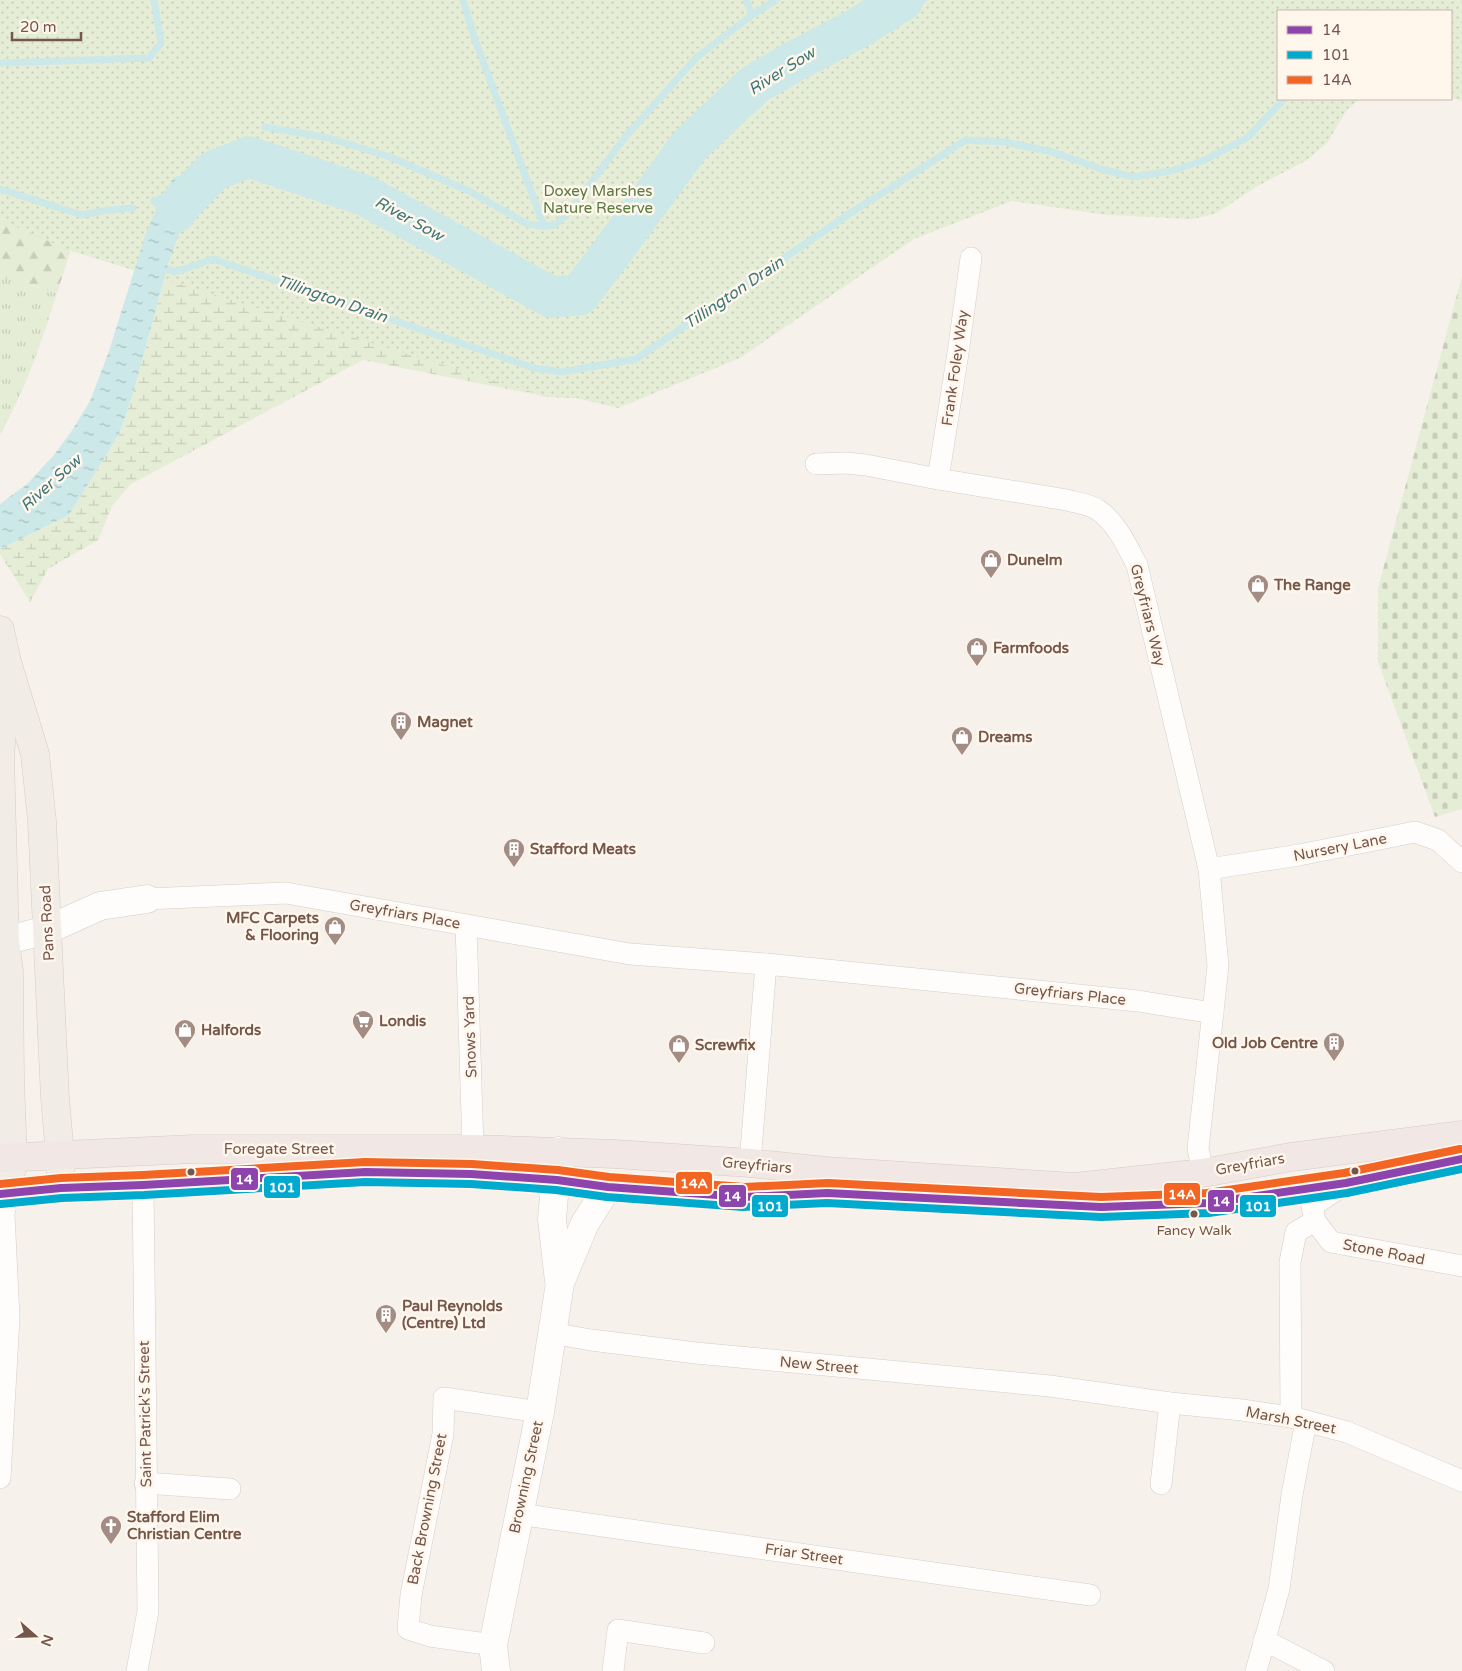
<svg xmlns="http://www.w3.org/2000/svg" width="1462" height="1671" font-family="'Varela Round',sans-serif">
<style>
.grass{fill:url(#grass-tufts)}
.forest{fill:url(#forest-firs)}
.wetland{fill:url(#wetland-marsh)}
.cemetery{fill:url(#cemetery-stones)}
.park{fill:url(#park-dots)}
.water{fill:url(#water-ripples)}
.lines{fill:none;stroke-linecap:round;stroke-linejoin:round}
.stream{stroke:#cce8e8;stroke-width:7}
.river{stroke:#cce8e8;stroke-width:41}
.street-casing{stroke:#d6cdc8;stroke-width:22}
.secondary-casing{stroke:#d6ccc8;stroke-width:29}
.primary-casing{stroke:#d5cbc6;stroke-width:29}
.highway-casing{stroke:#d5cbc6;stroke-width:29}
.street{stroke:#fefdfc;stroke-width:21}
.secondary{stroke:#fefdfc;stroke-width:28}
.primary{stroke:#f2ece6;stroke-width:28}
.highway{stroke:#f1e7e4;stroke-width:28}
.bus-1-casing{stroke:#fff6ec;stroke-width:11}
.bus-2-casing{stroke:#fff6ec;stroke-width:11}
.bus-3-casing{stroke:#fff6ec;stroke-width:11}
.bus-1{stroke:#8e44ad;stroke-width:8}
.bus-2{stroke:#00a9ce;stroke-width:8}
.bus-3{stroke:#f26522;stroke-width:8}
.bus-dot{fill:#75564b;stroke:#fff6ec;stroke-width:2}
.labels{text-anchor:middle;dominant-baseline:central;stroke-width:5;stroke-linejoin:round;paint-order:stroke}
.bus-label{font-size:14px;fill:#75564b;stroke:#fff6ec}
.park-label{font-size:15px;fill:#597b42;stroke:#fff6ec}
.street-label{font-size:15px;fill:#75564b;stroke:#fff6ec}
.poi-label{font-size:15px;font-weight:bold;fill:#75564b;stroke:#fff6ec;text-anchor:start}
.water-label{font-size:16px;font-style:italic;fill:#3e767a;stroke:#fff6ec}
.line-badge{stroke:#fff6ec;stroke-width:2}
.badge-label{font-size:14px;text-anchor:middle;font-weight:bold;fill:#fff}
</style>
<defs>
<pattern id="grass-tufts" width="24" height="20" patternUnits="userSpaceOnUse" patternTransform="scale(1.25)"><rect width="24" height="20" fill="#e5edd6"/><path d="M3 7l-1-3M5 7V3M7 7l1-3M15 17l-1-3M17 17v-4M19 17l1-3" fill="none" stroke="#c8cdb9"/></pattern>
<pattern id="forest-firs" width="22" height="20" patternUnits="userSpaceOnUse" patternTransform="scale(1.25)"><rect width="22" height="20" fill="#e5edd6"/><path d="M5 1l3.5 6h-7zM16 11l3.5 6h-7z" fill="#c8cdb9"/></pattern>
<pattern id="wetland-marsh" width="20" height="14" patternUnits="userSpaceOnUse" patternTransform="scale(1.25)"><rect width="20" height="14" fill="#e5edd6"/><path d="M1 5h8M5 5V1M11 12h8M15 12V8" fill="none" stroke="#c8cdb9"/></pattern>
<pattern id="cemetery-stones" width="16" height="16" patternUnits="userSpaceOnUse" patternTransform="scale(1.25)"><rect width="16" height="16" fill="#e5edd6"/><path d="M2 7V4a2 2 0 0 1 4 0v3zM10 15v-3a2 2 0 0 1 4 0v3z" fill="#c8cdb9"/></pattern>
<pattern id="park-dots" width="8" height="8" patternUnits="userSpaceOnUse" patternTransform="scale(1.25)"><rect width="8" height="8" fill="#e5edd6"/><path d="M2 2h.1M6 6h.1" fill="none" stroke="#c8cdb9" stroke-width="1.8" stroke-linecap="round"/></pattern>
<pattern id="water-ripples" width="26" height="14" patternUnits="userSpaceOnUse" patternTransform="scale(1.25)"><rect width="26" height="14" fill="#cce8e8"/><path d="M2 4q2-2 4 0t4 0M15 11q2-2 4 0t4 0" fill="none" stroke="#aabfbe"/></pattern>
</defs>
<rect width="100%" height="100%" fill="#f7f1eb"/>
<!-- grass -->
<path class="grass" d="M0,276L57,293C42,342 25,390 0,435Z"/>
<!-- forest -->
<path class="forest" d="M0,102L82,215L57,293L0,276Z"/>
<!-- wetland -->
<path class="wetland" d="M166,272L576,398L548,397L363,360L131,484L112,506L98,540L48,569L30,602L0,554V549L69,515L119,434L133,394Z"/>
<!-- cemetery -->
<path class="cemetery" d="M1462,276V809L1435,817L1378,662V588Z"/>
<!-- park -->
<path class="park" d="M0,0H1462V101L1451,98V11H1278V99H1360L1347,110L1327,143L1307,160L1256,187L1215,214L1192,219L1107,215L1012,201L914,239L740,358L618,408L576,398L548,397L71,251L0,220Z"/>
<!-- water -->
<g class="water">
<path d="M877,0H928L901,23L858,45L795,61Z"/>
<path d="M213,171L206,203L194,212L183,224L167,266L177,269L175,275L166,272L133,394L119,434L69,515L0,549V504L27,484L54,455L73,429L90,401L108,354L146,233L157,208L150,201L152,197C164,197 168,186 174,177Z"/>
</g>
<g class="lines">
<!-- stream -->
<g class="stream">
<path d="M463,0L474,37L544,226"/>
<path d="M746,0L752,15"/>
<path d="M0,63L149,58L161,43L154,0"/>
<path d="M265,127L329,138L390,157L469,191L527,224L544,226L555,225L569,212L626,136L697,57L752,15L776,0"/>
<path d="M0,189L82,215L109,210L133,208"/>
<path d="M169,270L175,272L213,259L534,368L562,372L636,359L849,214L966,140L1005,142L1052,152L1105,170L1133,177L1171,171L1205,160L1248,137L1284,99"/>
</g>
<!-- river -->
<path class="river" d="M176,212L181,204L213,171L249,157L364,195L551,297L579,295L600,268L690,145L755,84L795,61L858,28L903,0"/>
<!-- street casing -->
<g class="street-casing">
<g id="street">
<path d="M816,464L846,463L866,465L938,479L1067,500C1077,503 1089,504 1098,510C1116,522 1127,546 1137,565L1209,869L1218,966L1198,1148L1203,1173"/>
<path d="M938,479L958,353L971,258"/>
<path d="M1209,869L1299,855L1415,832L1438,840L1462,862"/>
<path d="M147,899L286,893L630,954L766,964L1138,1001L1213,1013"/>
<path d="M466,925L473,1149"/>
<path d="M750,1163L766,964"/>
<path d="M1344,1185L1312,1206L1315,1221L1331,1242L1462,1266"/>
<path d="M551,1333L591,1340L696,1353L1050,1386L1170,1403L1242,1410L1291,1417L1347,1432L1462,1481"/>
<path d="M1291,1417L1290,1262L1296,1232L1315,1221"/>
<path d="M0,1478L9,1318L4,1214L8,1193"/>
<path d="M145,1483L230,1489"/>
<path d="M1161,1484L1170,1403"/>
<path d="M518,1514L1090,1595"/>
<path d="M1264,1640L1324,1671"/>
<path d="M493,1645L430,1636L408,1629L411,1595L443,1434L444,1398L540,1412"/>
<path d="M137,1671L148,1611L143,1185"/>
<path d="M613,1671L618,1630L704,1643"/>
<path d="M1256,1671L1279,1589L1292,1495L1306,1421"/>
</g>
</g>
<!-- secondary casing -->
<g class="secondary-casing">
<g id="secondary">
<path d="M0,942L47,930L100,906L147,899"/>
<path d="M558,1151L552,1219L559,1281"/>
<path d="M496,1671L493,1645L540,1412L560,1283L585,1223L608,1187"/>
</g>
</g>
<!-- primary casing -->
<g class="primary-casing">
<g id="primary">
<path d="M0,630L7,662L35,754L42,821L55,1098L60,1155L61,1188"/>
<path d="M6,678L0,757L5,941L9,971L10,1080L13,1157L8,1193"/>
</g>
</g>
<!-- highway casing -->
<g class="highway-casing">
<g id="highway">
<path d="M0,1158L193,1149H473L615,1154L750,1163L826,1171L1075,1187L1203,1173L1291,1157L1462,1135"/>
<path d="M0,1194L61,1188L143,1185L365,1172L471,1174L557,1180L608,1187L744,1197L827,1193L1101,1207L1208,1203L1346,1183L1462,1159"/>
</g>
</g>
<!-- street -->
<use href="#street" class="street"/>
<!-- secondary -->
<use href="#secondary" class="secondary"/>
<!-- primary -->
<use href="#primary" class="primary"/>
<!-- highway -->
<use href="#highway" class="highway"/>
<!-- bus-1 casing -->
<g class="bus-1-casing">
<path id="bus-1" d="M0,1194L61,1188L143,1185L365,1172L471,1174L557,1180L608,1187L744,1197L827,1193L1101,1207L1208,1203L1346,1183L1462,1159"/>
</g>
<!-- bus-2 casing -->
<g class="bus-2-casing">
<path id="bus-2" d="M1,1204L62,1198L144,1195L365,1182L471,1184L556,1190L607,1197L743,1207L827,1203L1101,1217L1209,1213L1347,1193L1462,1169"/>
</g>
<!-- bus-3 casing -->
<g class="bus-3-casing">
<path id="bus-3" d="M0,1184L61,1178L143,1175L365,1162L472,1164L558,1170L609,1177L744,1187L828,1183L1101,1197L1207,1193L1344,1173L1460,1149"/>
</g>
<!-- bus-1 -->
<use href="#bus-1" class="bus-1"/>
<!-- bus-2 -->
<use href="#bus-2" class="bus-2"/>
<!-- bus-3 -->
<use href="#bus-3" class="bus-3"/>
</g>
<!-- icons -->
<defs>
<g id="shop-pin" transform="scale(1.125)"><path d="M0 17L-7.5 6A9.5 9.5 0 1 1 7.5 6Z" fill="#a28c83" stroke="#fff6ec"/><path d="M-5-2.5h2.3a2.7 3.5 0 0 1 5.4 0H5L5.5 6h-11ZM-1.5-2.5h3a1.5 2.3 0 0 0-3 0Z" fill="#fff"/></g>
<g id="building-pin" transform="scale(1.125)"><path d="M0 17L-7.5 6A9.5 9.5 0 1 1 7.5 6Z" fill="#a28c83" stroke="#fff6ec"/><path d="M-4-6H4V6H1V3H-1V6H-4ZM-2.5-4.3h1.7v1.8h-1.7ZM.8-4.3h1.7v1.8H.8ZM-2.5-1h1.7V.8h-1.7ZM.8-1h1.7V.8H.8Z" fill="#fff"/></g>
<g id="supermarket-pin" transform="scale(1.125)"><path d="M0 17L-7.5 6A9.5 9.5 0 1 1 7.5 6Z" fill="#a28c83" stroke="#fff6ec"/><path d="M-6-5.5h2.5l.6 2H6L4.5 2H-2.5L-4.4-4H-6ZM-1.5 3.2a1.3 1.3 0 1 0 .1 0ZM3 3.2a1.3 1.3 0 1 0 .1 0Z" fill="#fff"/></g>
<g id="church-pin" transform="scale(1.125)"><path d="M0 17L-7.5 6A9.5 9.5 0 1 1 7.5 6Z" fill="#a28c83" stroke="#fff6ec"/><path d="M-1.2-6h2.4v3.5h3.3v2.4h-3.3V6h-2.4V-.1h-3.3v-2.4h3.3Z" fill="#fff"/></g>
</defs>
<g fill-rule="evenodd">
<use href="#shop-pin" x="991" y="560"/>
<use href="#shop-pin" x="1258" y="585"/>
<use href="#shop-pin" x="977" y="648"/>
<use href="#building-pin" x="401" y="722"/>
<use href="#shop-pin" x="962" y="737"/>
<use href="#building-pin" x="514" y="849"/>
<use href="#shop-pin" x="335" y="927"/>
<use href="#supermarket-pin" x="363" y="1021"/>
<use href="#shop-pin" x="185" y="1030"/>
<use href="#building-pin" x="1334" y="1043"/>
<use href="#shop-pin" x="679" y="1045"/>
<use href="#building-pin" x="386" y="1315"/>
<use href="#church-pin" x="111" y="1526"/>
</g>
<!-- markers -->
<g class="bus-dot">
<circle cx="1355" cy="1171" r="4.5"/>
<circle cx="191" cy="1172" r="4.5"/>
<circle cx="1194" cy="1214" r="4.5"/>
</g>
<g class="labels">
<!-- bus labels -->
<g class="bus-label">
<text x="1194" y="1230">Fancy Walk</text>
</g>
<!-- park labels -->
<g class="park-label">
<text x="598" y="191">Doxey Marshes<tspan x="598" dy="17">Nature Reserve</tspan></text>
</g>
<!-- street labels -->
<g class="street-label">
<text transform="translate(955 368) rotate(-82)">Frank Foley Way</text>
<text transform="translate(1148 615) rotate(76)">Greyfriars Way</text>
<text transform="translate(1340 847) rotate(-11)">Nursery Lane</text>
<text transform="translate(405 914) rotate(10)">Greyfriars Place</text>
<text transform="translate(47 923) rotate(-93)">Pans Road</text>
<text transform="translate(1070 994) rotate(6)">Greyfriars Place</text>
<text transform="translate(470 1037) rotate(-92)">Snows Yard</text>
<text x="279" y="1149">Foregate Street</text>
<text transform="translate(1250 1164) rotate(-10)">Greyfriars</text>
<text transform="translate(757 1165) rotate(5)">Greyfriars</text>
<text transform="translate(1384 1252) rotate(11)">Stone Road</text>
<text transform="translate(819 1365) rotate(5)">New Street</text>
<text transform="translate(145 1414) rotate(-91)">Saint Patrick's Street</text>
<text transform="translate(1291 1420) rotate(11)">Marsh Street</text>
<text transform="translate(526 1477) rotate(-78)">Browning Street</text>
<text transform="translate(427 1509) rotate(-79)">Back Browning Street</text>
<text transform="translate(804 1554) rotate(8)">Friar Street</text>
</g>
<!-- poi labels -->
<g class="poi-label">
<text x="1007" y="560">Dunelm</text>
<text x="1274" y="585">The Range</text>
<text x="993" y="648">Farmfoods</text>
<text x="417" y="722">Magnet</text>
<text x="978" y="737">Dreams</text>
<text x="530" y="849">Stafford Meats</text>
<text x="319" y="918" text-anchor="end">MFC Carpets<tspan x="319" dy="17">&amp; Flooring</tspan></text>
<text x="379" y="1021">Londis</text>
<text x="201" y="1030">Halfords</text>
<text x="1318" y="1043" text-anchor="end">Old Job Centre</text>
<text x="695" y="1045">Screwfix</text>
<text x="402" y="1306">Paul Reynolds<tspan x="402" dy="17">(Centre) Ltd</tspan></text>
<text x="127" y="1517">Stafford Elim<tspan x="127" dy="17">Christian Centre</tspan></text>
</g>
<!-- water labels -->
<g class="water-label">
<text transform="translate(782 71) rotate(-32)">River Sow</text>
<text transform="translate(409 219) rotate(29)">River Sow</text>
<text transform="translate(734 293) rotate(-34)">Tillington Drain</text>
<text transform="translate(332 299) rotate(19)">Tillington Drain</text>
<text transform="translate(51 483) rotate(-42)">River Sow</text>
</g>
</g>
<g class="line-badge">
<rect x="230" y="1167" width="29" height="24" rx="5" fill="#8e44ad"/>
<rect x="675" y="1171" width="38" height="24" rx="5" fill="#f26522"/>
<rect x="263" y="1175" width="38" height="24" rx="5" fill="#00a9ce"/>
<rect x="1163" y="1182" width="38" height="24" rx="5" fill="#f26522"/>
<rect x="718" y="1184" width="29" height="24" rx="5" fill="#8e44ad"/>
<rect x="1207" y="1189" width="28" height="24" rx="5" fill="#8e44ad"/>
<rect x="751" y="1194" width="38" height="24" rx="5" fill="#00a9ce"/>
<rect x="1239" y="1194" width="38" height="24" rx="5" fill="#00a9ce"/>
</g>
<g class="badge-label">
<text x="244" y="1184">14</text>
<text x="694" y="1188">14A</text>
<text x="282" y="1192">101</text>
<text x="1182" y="1199">14A</text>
<text x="732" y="1201">14</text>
<text x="1221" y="1206">14</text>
<text x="770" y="1211">101</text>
<text x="1258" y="1211">101</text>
</g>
<!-- legend -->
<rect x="1277" y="10" width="175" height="90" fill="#fff6ec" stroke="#c8b6ac"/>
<rect x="1287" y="26" width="25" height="8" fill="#8e44ad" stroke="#c8b6ac"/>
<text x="1322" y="35" font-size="15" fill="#75564b">14</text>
<rect x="1287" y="51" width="25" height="8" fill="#00a9ce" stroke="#c8b6ac"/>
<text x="1322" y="60" font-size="15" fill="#75564b">101</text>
<rect x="1287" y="76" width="25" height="8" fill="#f26522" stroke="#c8b6ac"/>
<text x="1322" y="85" font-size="15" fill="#75564b">14A</text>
<!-- north arrow -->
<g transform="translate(35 1636) rotate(110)" stroke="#fff6ec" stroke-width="4" paint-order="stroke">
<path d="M0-4L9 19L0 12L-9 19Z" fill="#75564b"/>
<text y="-8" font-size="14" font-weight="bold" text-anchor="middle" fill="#75564b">N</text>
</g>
<!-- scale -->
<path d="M12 32v8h69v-8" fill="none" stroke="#75564b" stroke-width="2.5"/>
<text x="20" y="32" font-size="15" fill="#75564b" stroke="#fff6ec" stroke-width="4" paint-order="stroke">20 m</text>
</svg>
